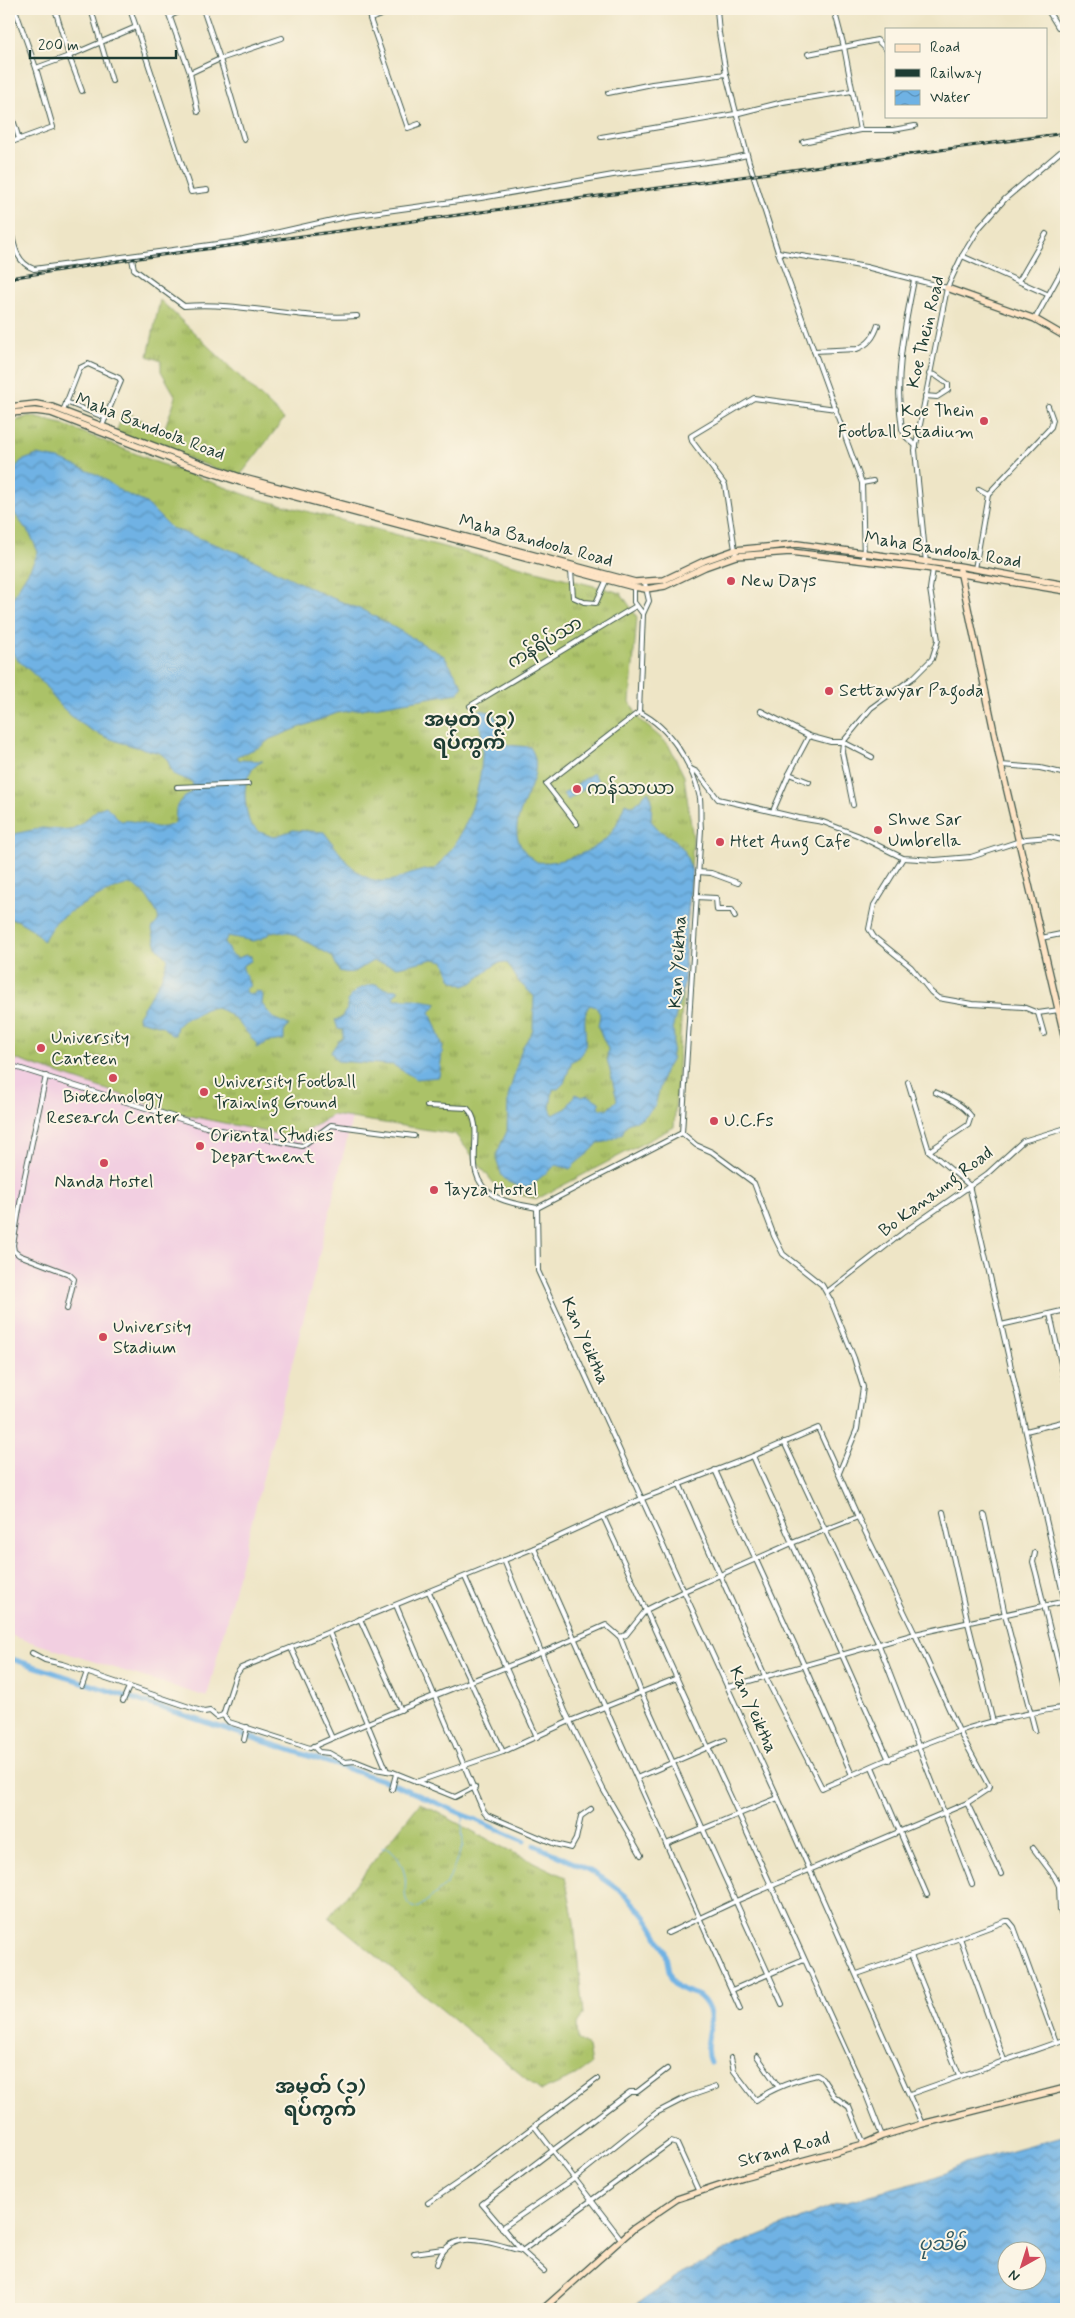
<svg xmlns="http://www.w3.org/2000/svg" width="1075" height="2318" font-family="Mynerve,'Noto Sans Myanmar',sans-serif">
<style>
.built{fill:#f2cfe1}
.grass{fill:url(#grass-tufts);stroke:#65804e}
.water{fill:url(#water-waves);stroke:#47788c;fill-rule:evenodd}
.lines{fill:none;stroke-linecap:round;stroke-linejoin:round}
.stream{stroke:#6fb2e4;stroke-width:1}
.canal{stroke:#6fb2e4;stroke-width:5}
.street-casing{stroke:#3e564a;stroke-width:6}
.secondary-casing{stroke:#3e564a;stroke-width:8}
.street{stroke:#fff;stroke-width:4}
.secondary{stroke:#fee4c5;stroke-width:5.5}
.rail-casing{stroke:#1f3d34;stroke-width:3}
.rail{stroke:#fcf5e5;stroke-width:1;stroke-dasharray:4;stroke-linecap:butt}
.poi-dot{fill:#d1495b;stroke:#fcf5e5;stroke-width:2}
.labels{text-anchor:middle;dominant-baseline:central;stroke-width:4;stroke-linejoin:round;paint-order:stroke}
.street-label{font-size:18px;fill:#1f3d34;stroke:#fcf5e5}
.poi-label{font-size:18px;fill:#1f3d34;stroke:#fcf5e5;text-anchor:start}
.water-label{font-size:19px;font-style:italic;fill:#335a60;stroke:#fcf5e5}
.quarter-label{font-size:20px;font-weight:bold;fill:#1f3d34;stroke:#fcf5e5}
</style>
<defs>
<pattern id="grass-tufts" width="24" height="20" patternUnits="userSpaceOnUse" patternTransform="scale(1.25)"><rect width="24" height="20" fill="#abc267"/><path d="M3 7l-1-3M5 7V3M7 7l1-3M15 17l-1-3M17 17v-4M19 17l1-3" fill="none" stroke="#8b9f56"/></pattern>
<pattern id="water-waves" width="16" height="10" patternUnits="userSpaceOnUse" patternTransform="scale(1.25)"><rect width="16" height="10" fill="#6fb2e4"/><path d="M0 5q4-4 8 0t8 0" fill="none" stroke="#5b92ba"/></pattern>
</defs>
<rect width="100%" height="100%" fill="#fcf5e5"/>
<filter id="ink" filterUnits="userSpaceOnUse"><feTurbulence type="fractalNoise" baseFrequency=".02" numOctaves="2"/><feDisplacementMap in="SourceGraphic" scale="10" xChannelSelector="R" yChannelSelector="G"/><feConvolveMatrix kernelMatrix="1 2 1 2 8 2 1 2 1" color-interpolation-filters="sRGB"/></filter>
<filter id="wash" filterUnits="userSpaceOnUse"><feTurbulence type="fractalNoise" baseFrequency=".0096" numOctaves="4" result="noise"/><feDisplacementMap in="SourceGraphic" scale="20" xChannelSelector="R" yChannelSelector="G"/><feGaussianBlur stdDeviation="1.12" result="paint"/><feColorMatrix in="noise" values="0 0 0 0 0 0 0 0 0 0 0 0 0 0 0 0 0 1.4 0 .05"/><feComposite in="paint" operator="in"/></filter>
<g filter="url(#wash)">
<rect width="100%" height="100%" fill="#eee5c6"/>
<!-- built -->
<path class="built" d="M9,1000L354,1110L308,1301L207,1697L9,1635Z"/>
<!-- grass -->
<g class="grass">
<path d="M160,300L284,419L239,477L116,432L125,410L163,433L176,397L161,371V361L148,356Z"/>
<path d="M29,416L62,424L156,462L252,497L621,593L637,617L630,702L639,719L668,744L684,776L693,839L674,1127L537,1199L499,1190L455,1134L332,1115L296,1138L176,1113L9,1057V423Z"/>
<path d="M420,1803L502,1847L565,1877L574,1922L583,2014L577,2025L578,2040L588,2047L591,2065L573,2077L541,2091L329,1917Z"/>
</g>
<!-- water -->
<g class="water">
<path d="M37,455L59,459L100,476L122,492L146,503L171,528L239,553L325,595L367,612L444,656L463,686L458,693L337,713L270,739L260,747L237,756L239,760L263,761C239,772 244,804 250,824L260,832L273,837L293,830L324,832C342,855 360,888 393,880C408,876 419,869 435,869C444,858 454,848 460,835C479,800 489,750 477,712L481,710L494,713L503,739L508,745L530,747C555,784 484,827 537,862C559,865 600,850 612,832C618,824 621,813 625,803L634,806L648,791L652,799L651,821L660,831L675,840L684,850L692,871L686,934L684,984L673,1026L674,1039L671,1061L664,1072L655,1106L643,1118L627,1124L622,1134L606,1142L598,1143C590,1154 579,1159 570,1169L556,1165L529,1187H520L508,1182L502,1176L497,1161V1153L507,1131L508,1097L517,1065L522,1048L533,1030L534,996L519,982L508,964L504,962L496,964L472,983L464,986L452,980L444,961L433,959L398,967L373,961C359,968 356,976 339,971L332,956L289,932H272L261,939L253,941L228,936L224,943L231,954L238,958L246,955L251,956V961L243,965V969L250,986L246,988V992L250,995L254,994L256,991L261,992L263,996L262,1004L273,1018L289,1025L284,1032V1040L268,1042L256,1048L257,1044C245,1032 231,1007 211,1008C201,1008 198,1017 186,1018L177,1026L175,1035H171L162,1026L139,1020L138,1016L161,979L168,959L157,947L152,930C153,925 156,925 158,921C160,916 154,908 151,903C146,895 139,885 128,885C117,885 65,913 56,922C51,927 47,935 43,941L32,929L17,920L9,919V835L42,828L69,830L78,826L98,809L106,806L121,821C142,818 154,835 175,823C176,818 175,811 177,806C181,797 196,794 192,782L173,774L167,759L160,753C120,743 88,736 59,704C52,697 47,687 40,680C12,653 5,657 9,614C11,591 31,573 38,552L31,536L9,506V479L13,471L21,461ZM590,1005L596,1007L600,1014L598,1027L608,1049L607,1059L617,1100L608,1109H600L599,1102L588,1095L582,1097L575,1094L567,1108L553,1115L550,1108L553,1089H558L564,1083L572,1061C598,1052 576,1019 590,1005Z"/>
<path d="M593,773L599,782L595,785L593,782L568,800L563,794Z"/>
<path d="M376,984L386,989L399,990L394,996L395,999H415L438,1003L430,1012L443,1046L439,1077L416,1079L393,1065L337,1061L331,1052L338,1041L343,1038V1030L338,1029L335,1020L341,1018L347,1009C346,993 362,986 376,984Z"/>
<path d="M1066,2135V2309H630L679,2276L738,2244L836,2204L923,2181L946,2173L965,2163ZM1038,2250V2280H1008V2250Z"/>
</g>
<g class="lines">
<!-- stream -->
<path class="stream" d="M382,1848H389C397,1854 403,1866 405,1876C407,1887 401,1899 412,1907L418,1908L446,1885L449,1879L463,1845L462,1823L465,1814"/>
<!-- canal -->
<g class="canal">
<path d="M9,1658L391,1783L524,1841"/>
<path d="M534,1845C578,1865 617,1878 647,1919C654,1928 660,1941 665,1952C669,1964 667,1978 678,1987C684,1992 692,1992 699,1996C723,2017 700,2039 710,2063"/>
</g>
</g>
</g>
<g filter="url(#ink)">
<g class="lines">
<!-- street casing -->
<g class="street-casing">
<g id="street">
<path d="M55,9L69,56L82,91"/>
<path d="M91,9L112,81"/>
<path d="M130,9L191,192L207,190"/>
<path d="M167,9L190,73L198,112"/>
<path d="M203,9L220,59L244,140"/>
<path d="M397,9L370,19L408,128L419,124"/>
<path d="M717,9L719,33L726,74L749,162L778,252L862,483L864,560"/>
<path d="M1047,9L1058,27L1066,24"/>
<path d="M170,16L185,9"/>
<path d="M808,54L844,47L834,9"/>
<path d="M36,68L69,56L136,27"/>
<path d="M190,73L220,59L282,38"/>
<path d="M608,93L652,84L726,74"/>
<path d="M9,107L19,139"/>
<path d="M860,130L844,47L877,40L886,49"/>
<path d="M601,137L735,114L783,102L852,91"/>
<path d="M803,142L860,130H893L915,126"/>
<path d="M9,143L53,127L36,68L15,9"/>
<path d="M9,223C14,241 14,262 34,269L239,241L350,216L481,198L613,175L729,159L747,155"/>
<path d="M778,252L866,267L947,288"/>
<path d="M962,256L1049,295"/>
<path d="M132,259L134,269L184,306C242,301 300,321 357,316"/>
<path d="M914,280C904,330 894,378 902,429L906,437L916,446"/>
<path d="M1019,281L1046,234"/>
<path d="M1035,319L1066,263"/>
<path d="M814,351L857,349C869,344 874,337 878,325"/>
<path d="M925,396L937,397L948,390V384L935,375L929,374"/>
<path d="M66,402L106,418"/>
<path d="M63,411L80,368L88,364L119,378L121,381L102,426"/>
<path d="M862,483L873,481"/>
<path d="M988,494L1051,427L1053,420L1048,406"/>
<path d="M736,556L725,485L692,441L691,436L754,398L836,409"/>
<path d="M926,563L915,450L947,288L962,256L980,227L1005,199L1066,147"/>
<path d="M975,569L988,494L979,489"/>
<path d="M571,571L573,597L584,602L596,603L606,581"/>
<path d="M634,587V602L643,614"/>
<path d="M643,614L639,712C670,727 693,765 700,798C701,808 700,819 701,829L682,1133L537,1208L538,1271L778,1798L922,2124"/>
<path d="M643,614L649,601L645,583"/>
<path d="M470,706L636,606"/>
<path d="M761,711L809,736L831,742H843L872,757"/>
<path d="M1001,765L1040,768L1066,774"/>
<path d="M689,768L697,772L718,799L799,818L823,822L857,835L903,858L935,860L971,857L1026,839L1050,837L1066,841"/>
<path d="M789,774L809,736"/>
<path d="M177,787L248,784"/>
<path d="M853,805L842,752L843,742L871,708L914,677L932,659L938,640L930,589L933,569"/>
<path d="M773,811L789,774L809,782"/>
<path d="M577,824L546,784L639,712"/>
<path d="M903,858L874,905L869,929L874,937L911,967L931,992L938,998L972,1004L1023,1007L1038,1013L1066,1009"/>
<path d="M698,872L711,873L738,883"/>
<path d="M696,897L716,898L717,910H732L735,917"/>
<path d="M1041,938L1066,933"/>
<path d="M1038,1013L1044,1034"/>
<path d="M9,1065L206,1127L302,1146L331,1125L414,1136"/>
<path d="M46,1076L24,1180L13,1245L14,1251L19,1255L69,1274L74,1279L67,1309"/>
<path d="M908,1082L929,1151L969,1185L1065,1602"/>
<path d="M427,1106L467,1108C489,1129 457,1173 493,1195C505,1203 523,1205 537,1208"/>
<path d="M682,1133L696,1145L712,1152L754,1183L774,1236L783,1254L822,1285L831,1301L854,1358L863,1387L857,1429L839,1473"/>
<path d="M929,1151L968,1125L971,1116C962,1104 948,1098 935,1092"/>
<path d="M827,1292L904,1232L987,1174L1023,1141L1066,1128"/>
<path d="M1050,1314L1066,1386"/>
<path d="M1001,1325L1066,1310"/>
<path d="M1026,1431L1066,1421"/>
<path d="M784,1442L879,1645L972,1884"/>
<path d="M753,1456L889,1760"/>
<path d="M715,1470L804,1665L852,1775"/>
<path d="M679,1483L765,1676L822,1788C867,1769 911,1747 957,1732C993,1719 1030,1713 1066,1707"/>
<path d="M943,1512L968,1623L993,1722"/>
<path d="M984,1515L1005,1615L1035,1730"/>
<path d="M603,1516L865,2092L882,2136"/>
<path d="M534,1548L740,2009"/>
<path d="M1035,1553L1033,1562L1036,1573L1066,1695"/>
<path d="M504,1560L565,1711L603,1789L641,1855"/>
<path d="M465,1577L537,1737"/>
<path d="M429,1592L503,1752L570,1721L677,1678"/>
<path d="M396,1605L483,1810L487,1815L555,1844L571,1848L576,1839L581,1816L591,1809"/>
<path d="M360,1619L401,1710"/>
<path d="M329,1632L387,1771"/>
<path d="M620,1637L626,1635L646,1610L684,1591L792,1543L858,1517"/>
<path d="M291,1648L332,1738"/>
<path d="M32,1653L45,1660L62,1664L204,1712L210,1711L217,1717L223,1715"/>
<path d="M82,1686L87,1672"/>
<path d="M728,1687L915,1634L1066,1601"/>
<path d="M123,1701L129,1687"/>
<path d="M223,1715L236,1675L241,1668L534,1548L641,1499L753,1456L818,1428L858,1517L915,1634L959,1731L989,1786L988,1789L967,1803L736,1901L668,1933"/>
<path d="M223,1715L229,1722L310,1748C407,1704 508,1669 606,1625L620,1637L641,1692L782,2004"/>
<path d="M244,1740L247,1727"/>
<path d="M313,1746L319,1752L329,1753L345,1762L355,1761L375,1769L393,1772L455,1797L475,1787"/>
<path d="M872,1767L927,1895"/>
<path d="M639,1777L725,1740"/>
<path d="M416,1782L503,1752"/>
<path d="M392,1789L396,1774"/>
<path d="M967,1803L1001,1874"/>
<path d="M666,1844L778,1798"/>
<path d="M1033,1848L1054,1876L1059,1886L1060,1910L1066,1927"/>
<path d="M960,1938L1006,1921H1009L1014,1927L1056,2042"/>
<path d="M911,1955L959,2075"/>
<path d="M857,1974L960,1938L1004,2060"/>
<path d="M732,1990L804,1959"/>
<path d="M757,2056L778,2086"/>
<path d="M731,2058L734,2071L756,2100C775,2087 795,2080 817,2075L822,2078L834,2096L849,2107L864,2144"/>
<path d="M910,2094L1066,2039"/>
<path d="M535,2127L621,2239"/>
<path d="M428,2203L465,2178L597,2079"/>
<path d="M502,2228L575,2178L656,2113L687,2097L716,2087"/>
<path d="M414,2253L443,2249"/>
<path d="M437,2264C449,2224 492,2244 522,2251L671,2142L677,2144L698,2190"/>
<path d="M544,2271L522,2251L482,2204L630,2092H637L667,2069"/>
</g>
</g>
<!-- secondary casing -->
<g class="secondary-casing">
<g id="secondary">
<path d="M947,288L1035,319L1066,337"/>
<path d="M9,407L36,404L52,407L183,457L240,477L635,582L664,580L704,561L735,550L797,544L959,566L1066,585"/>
<path d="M9,413L35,411L51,413L181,463L240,482L634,587L646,589L665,586L705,567L736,556L790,552L926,568L1066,591"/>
<path d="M960,570L1001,765L1066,1043"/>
<path d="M543,2309L633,2229L677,2199L743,2177L864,2144L882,2136L922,2124L1066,2088"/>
</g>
</g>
<!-- street -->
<use href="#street" class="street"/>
<!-- secondary -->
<use href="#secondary" class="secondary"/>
<!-- rail casing -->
<g class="rail-casing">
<path id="rail" d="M9,278L132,259L1066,133"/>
</g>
<!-- rail -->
<use href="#rail" class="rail"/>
</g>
</g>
<!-- markers -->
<g class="poi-dot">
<circle cx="984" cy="421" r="5"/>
<circle cx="731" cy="581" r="5"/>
<circle cx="829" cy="691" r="5"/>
<circle cx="577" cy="789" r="5"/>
<circle cx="878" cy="830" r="5"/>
<circle cx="720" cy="842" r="5"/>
<circle cx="41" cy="1048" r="5"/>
<circle cx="113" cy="1078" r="5"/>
<circle cx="204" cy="1092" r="5"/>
<circle cx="714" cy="1121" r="5"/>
<circle cx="200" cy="1146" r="5"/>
<circle cx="104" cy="1163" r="5"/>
<circle cx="434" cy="1190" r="5"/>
<circle cx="103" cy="1337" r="5"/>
</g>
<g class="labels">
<!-- street labels -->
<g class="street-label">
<text transform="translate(926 332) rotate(-77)">Koe Thein Road</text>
<text transform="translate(150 427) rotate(21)">Maha Bandoola Road</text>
<text transform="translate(536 541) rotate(15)">Maha Bandoola Road</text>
<text transform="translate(943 550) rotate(9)">Maha Bandoola Road</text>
<text transform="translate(545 643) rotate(-31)">ကန်ရိပ်သာ</text>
<text transform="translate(678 962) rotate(-87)">Kan Yeiktha</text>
<text transform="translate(936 1192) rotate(-37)">Bo Kanaung Road</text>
<text transform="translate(585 1341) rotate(66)">Kan Yeiktha</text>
<text transform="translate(753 1710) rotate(66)">Kan Yeiktha</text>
<text transform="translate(784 2150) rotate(-15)">Strand Road</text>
</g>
<!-- poi labels -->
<g class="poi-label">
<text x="974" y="411" text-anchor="end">Koe Thein<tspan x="974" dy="21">Football Stadium</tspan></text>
<text x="741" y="581">New Days</text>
<text x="839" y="691">Settawyar Pagoda</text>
<text x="587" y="789">ကန်သာယာ</text>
<text x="888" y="820">Shwe Sar<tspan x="888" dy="21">Umbrella</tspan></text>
<text x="730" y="842">Htet Aung Cafe</text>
<text x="51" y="1038">University<tspan x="51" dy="21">Canteen</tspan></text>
<text x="214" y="1082">University Football<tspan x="214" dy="21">Training Ground</tspan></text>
<text x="113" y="1097" text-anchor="middle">Biotechnology<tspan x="113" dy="21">Research Center</tspan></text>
<text x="724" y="1121">U.C.Fs</text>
<text x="210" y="1136">Oriental Studies<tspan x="210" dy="21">Department</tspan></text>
<text x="104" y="1182" text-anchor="middle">Nanda Hostel</text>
<text x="444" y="1190">Tayza Hostel</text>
<text x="113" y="1327">University<tspan x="113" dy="21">Stadium</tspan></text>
</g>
<!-- water labels -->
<g class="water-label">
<text x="942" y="2244">ပုသိမ်</text>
</g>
<!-- quarter labels -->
<g class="quarter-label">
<text x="469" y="720">အမှတ် (၃)<tspan x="469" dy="23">ရပ်ကွက်</tspan></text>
<text x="320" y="2087">အမှတ် (၁)<tspan x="320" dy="23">ရပ်ကွက်</tspan></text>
</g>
</g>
<!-- margin -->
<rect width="1075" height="2318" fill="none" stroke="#fcf5e5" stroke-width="30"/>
<!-- legend -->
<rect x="885" y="28" width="162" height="90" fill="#fcf5e5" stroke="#a4ab9e"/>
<rect x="895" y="44" width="25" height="8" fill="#fee4c5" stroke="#a4ab9e"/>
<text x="930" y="52" font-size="15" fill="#1f3d34">Road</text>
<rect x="895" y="69" width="25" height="8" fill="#1f3d34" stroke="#a4ab9e"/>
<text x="930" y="78" font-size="15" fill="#1f3d34">Railway</text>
<rect x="895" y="90" width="25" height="15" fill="url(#water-waves)" stroke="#a4ab9e"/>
<text x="930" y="102" font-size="15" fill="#1f3d34">Water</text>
<!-- north arrow -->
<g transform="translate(1022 2266) rotate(219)"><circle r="24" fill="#fcf5e5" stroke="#a4ab9e"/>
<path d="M0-4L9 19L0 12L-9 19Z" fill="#d1495b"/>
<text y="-8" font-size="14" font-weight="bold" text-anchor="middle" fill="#1f3d34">N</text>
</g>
<!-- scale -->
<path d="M30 50v8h146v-8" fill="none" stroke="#1f3d34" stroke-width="2.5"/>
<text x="38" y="50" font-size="15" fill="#1f3d34" stroke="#fcf5e5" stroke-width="4" paint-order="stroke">200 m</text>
</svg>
